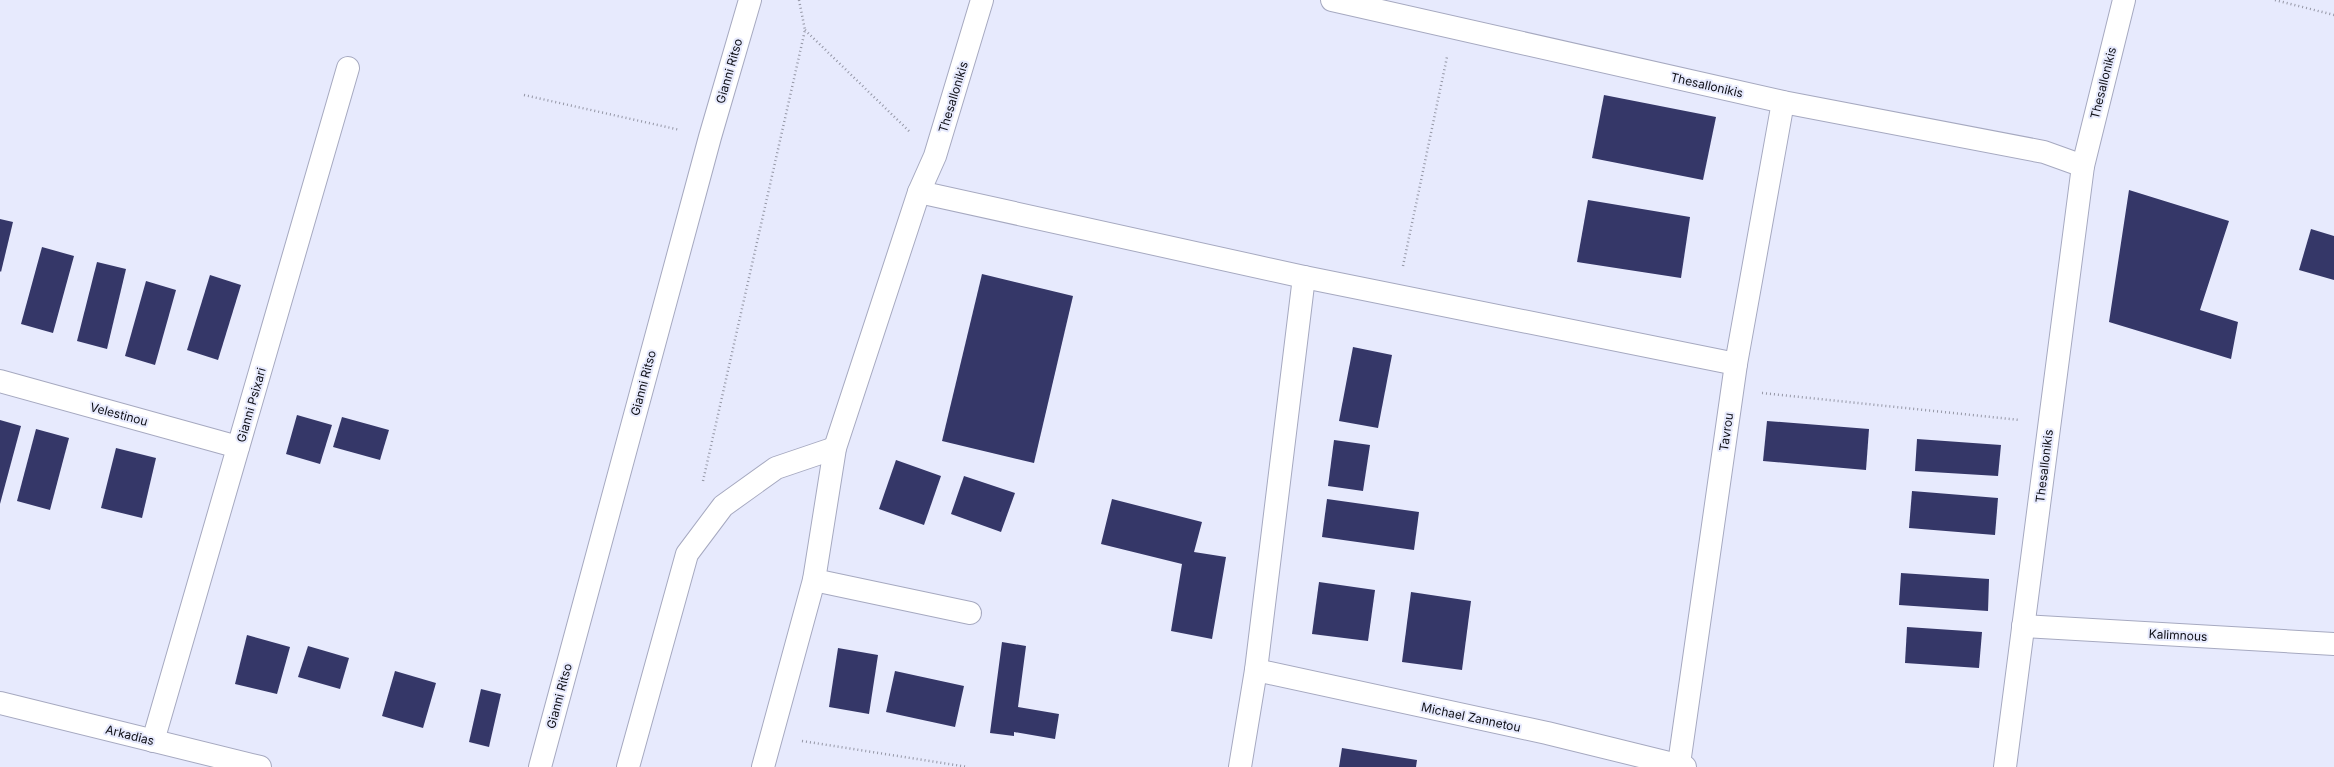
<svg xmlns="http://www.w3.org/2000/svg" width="2334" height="767" font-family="Inter,sans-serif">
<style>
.building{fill:#353768}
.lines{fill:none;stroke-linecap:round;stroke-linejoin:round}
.minor-casing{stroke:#a6a9c0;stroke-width:24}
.path{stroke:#9597a6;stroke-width:2.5;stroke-dasharray:1 3;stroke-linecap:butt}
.minor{stroke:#fff;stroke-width:22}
.labels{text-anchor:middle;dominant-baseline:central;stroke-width:4;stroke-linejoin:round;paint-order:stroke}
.street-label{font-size:12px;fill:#0d0e15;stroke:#e7eafd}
</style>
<rect width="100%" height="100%" fill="#e7eafd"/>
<!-- building -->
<g class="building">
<path d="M1604,95L1716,117L1703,180L1592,158Z"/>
<path d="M2129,190L2229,221L2200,310L2238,322L2231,359L2109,322Z"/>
<path d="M1588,200L1690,217L1681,278L1577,262Z"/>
<path d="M0,219L13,222L1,272L0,271Z"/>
<path d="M2311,229L2334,236V280L2299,270Z"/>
<path d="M42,247L74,256L53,333L21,324Z"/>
<path d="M97,262L126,269L107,349L77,341Z"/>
<path d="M982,274L1073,296L1034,463L942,441Z"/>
<path d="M210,275L241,285L218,360L187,350Z"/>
<path d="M146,281L176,290L155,365L125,356Z"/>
<path d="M1353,347L1392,355L1378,428L1339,421Z"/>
<path d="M297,415L332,425L320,464L286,454Z"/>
<path d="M342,417L389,430L380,460L333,447Z"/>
<path d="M0,420L21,426L0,504Z"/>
<path d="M1767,421L1869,429L1866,470L1763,461Z"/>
<path d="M36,429L69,438L50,510L17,501Z"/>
<path d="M1917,439L2001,445L1998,476L1915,471Z"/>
<path d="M1334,440L1370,445L1363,491L1328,486Z"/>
<path d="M116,448L156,458L142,518L101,508Z"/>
<path d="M896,460L941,476L924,525L879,509Z"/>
<path d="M964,476L1015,493L1001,532L951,514Z"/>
<path d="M1912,491L1998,498L1995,535L1909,528Z"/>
<path d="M1112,499L1202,522L1194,552L1226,557L1212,639L1171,631L1182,564L1101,544Z"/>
<path d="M1327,499L1419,512L1414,550L1322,537Z"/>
<path d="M1901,573L1989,579L1988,611L1899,605Z"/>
<path d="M1319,582L1375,590L1368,641L1312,634Z"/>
<path d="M1411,592L1471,601L1462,670L1402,662Z"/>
<path d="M1907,627L1982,632L1979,668L1905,663Z"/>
<path d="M247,635L290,647L277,694L235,684Z"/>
<path d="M1002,642L1026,646L1018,707L1059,714L1055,739L1014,732V736L990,733Z"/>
<path d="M308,646L349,658L340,689L298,677Z"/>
<path d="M838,648L878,655L869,714L829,707Z"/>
<path d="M395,671L436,683L423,728L382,716Z"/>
<path d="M895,671L964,686L955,727L886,712Z"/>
<path d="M481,689L501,694L489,747L469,742Z"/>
<path d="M1342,748L1417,760L1416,767H1339Z"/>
</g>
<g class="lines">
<!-- minor casing -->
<g class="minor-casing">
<g id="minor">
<path d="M1332,0L1783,102L2044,152L2083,166"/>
<path d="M919,192L1304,277L1736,364"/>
<path d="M0,381L238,447"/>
<path d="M814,580L970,613"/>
<path d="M2023,626L2334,644"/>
<path d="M1256,670L1547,733L1685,767"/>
<path d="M0,703L260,767"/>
<path d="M153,741L348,68"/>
<path d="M1679,764L1736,364L1783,102"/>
<path d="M540,767L710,137L750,0"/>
<path d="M628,767L687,554L723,506L776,468L835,448"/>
<path d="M763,767L814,580L835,448L919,192L935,156L982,0"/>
<path d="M1240,767L1256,670L1304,277"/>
<path d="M2005,767L2083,166L2124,0"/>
</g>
</g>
<!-- path -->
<g class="path">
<path d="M2275,0L2334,15"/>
<path d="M805,30L910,132"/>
<path d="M524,95L680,130"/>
<path d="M1403,266L1447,57"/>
<path d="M1762,393L2020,420"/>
<path d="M703,481L805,30L799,0"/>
<path d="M802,741L968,767"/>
</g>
<!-- minor -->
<use href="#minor" class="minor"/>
</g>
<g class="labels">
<!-- street labels -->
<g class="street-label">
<text transform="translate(729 71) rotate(-74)">Gianni Ritso</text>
<text transform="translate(2103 83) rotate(-76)">Thesallonikis</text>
<text transform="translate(1707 85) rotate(13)">Thesallonikis</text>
<text transform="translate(953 97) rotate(-73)">Thesallonikis</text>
<text transform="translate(643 383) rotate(-75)">Gianni Ritso</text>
<text transform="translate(251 405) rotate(-74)">Gianni Psixari</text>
<text transform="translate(119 414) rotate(15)">Velestinou</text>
<text transform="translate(1726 432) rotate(-82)">Tavrou</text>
<text transform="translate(2044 466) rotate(-83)">Thesallonikis</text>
<text transform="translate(2178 635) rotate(3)">Kalimnous</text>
<text transform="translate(559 696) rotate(-75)">Gianni Ritso</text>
<text transform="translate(1471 717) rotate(12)">Michael Zannetou</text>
<text transform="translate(130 735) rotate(14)">Arkadias</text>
</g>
</g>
</svg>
